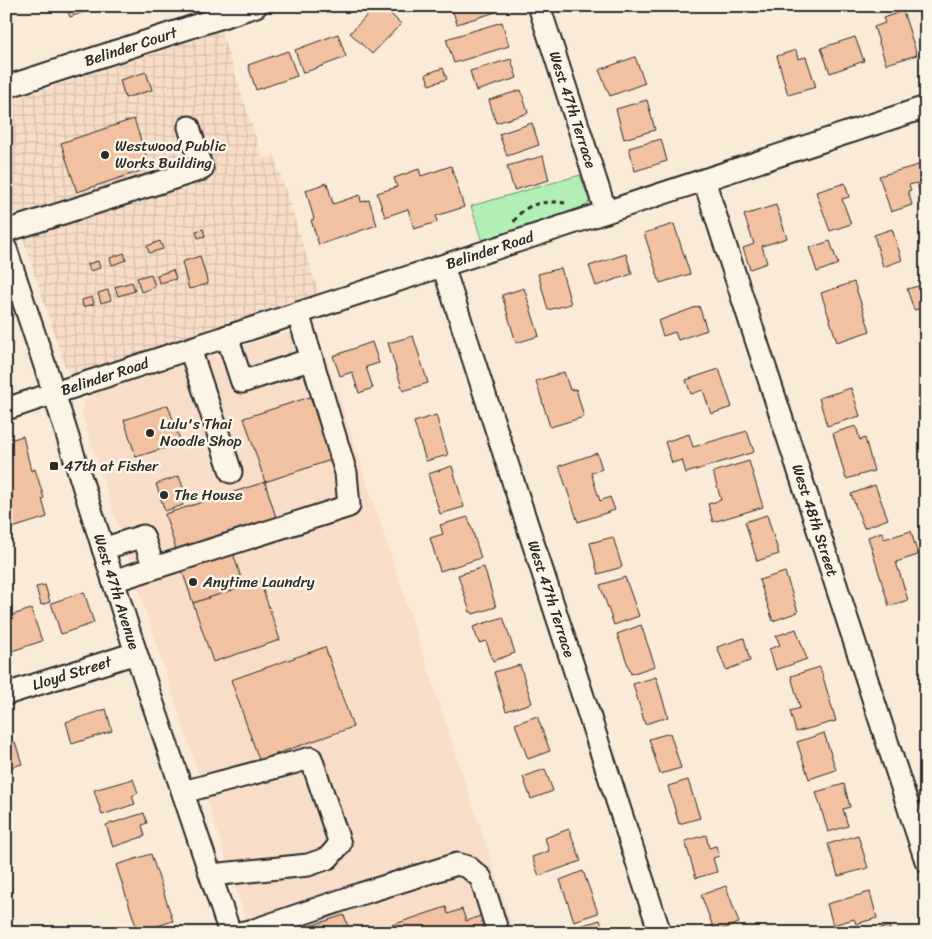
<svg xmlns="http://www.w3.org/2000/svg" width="932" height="939" font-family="Sriracha,sans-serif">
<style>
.built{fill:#f8dec8}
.industrial{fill:url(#industrial-grid)}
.park{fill:#b1efb6;stroke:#6e8d70}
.building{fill:#f2c1a2;stroke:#2b2b2b}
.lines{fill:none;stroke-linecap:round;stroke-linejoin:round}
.minor-casing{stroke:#2b2b2b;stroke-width:25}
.path{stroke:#2b2b2b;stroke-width:3;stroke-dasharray:5 4;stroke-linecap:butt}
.minor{stroke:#fcf5e5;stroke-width:21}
.poi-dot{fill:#2b2b2b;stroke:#fcf5e5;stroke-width:2}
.labels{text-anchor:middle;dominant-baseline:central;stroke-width:5;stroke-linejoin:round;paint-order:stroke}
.street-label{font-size:15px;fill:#2b2b2b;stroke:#fcf5e5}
.poi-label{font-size:15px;fill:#2b2b2b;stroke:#fcf5e5;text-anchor:start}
</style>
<defs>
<pattern id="industrial-grid" width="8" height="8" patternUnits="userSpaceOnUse" patternTransform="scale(1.25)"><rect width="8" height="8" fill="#f8dec8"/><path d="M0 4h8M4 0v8" fill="none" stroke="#d5bfac"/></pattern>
</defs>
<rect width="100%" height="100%" fill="#faebd8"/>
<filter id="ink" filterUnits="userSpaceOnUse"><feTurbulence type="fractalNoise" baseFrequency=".02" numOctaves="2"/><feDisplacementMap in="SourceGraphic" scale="10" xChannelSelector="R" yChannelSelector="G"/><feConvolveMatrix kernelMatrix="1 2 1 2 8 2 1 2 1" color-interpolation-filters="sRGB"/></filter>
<g filter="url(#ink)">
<!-- built -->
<path class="built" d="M315,324L515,933H250L81,412L84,401L98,391Z"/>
<!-- industrial -->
<path class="industrial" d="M221,31L263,159L274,155L319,294L77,374H72L68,372L64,364L6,186V102Z"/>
<!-- park -->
<path class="park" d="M580,175L589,200L587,210L483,245L471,206Z"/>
<!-- building -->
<g class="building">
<path d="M66,6H101L70,17Z"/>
<path d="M376,6H383L401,24L372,54L350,33Z"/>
<path d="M451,6H494L496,12L457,24Z"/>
<path d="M903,11L917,55L886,64L874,27L885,23L883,18Z"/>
<path d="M502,22L509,46L454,63L446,39Z"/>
<path d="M338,34L346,57L303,73L295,50Z"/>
<path d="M855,37L864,61L830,73L821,48Z"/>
<path d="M796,50L798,59L806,57L816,87L788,95L777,56Z"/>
<path d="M288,51L297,76L256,90L248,65Z"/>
<path d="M635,57L645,83L610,96L599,70Z"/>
<path d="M511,59L517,78L476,91L470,71Z"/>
<path d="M443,68L447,79L429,85L426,74Z"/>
<path d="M146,72L152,90L125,98L120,80Z"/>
<path d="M521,90L528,113L496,123L489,100Z"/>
<path d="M647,100L655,130L624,139L616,109Z"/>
<path d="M134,119L150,168L77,192L61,143Z"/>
<path d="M532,123L539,145L507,156L499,134Z"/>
<path d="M661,139L667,161L635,171L629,148Z"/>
<path d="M543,156L549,180L514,190L507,166Z"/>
<path d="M926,163V203L923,204L917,183L909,185L911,190L908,191L912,205L891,212L879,176Z"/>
<path d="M451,166L464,207L436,216L437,222L414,229L408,209L385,217L377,193L397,187L394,178L419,169L421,176Z"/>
<path d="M327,183L333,204L360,195L361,202L369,200L377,225L319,245L311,220L314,219L306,190Z"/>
<path d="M845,183L849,197L842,199L851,224L830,231L816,192Z"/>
<path d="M776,205L787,238L762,246L767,263L750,269L743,248L754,244L744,215Z"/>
<path d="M674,224L690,274L660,283L644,233Z"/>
<path d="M203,229L205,236L198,238L196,231Z"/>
<path d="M892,229L902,260L883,267L874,235Z"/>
<path d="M160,241L163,249L149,253L147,246Z"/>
<path d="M830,241L838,264L817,272L809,248Z"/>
<path d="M124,253L126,260L112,265L110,258Z"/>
<path d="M626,254L632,274L596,286L589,266Z"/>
<path d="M200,256L208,284L189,289L182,262Z"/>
<path d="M98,261L100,268L90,271L88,264Z"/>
<path d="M561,268L571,304L548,310L538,274Z"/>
<path d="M173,270L176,279L159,283L157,275Z"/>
<path d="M151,274L155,287L141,292L137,278Z"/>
<path d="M132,282L135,291L118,296L115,287Z"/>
<path d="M854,282L870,331L837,342L821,293Z"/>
<path d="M926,284V307L914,310L907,289Z"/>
<path d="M524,288L539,336L516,343L502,295Z"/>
<path d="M108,290L111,300L101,303L98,293Z"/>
<path d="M92,297L94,304L83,307L82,300Z"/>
<path d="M699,306L707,330L678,340L675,332L663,336L658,321Z"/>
<path d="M413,336L428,383L403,391L388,343Z"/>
<path d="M372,342L379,363L366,367L373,388L359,393L352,372L340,376L333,356Z"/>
<path d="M719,369L732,407L711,414L703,390L691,394L686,380Z"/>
<path d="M564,372L570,390L576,389L584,417L550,427L536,381Z"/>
<path d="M851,388L860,416L827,426L819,398Z"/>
<path d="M310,397L331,460L265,482L244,418Z"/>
<path d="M168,405L181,443L136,457L124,420Z"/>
<path d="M436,415L448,455L426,461L414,422Z"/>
<path d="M856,426L860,440L865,438L874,471L846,479L833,433Z"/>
<path d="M747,431L754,452L686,473L682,460L672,463L665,442L689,434L693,447Z"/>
<path d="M23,436L31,471L35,469L44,498L42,499L47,517L6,530V441Z"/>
<path d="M597,453L602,469L591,473L600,501L610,497L615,510L578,522L559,466Z"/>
<path d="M749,461L763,507L713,522L708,504L721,500L713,472Z"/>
<path d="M452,466L464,507L440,514L428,474Z"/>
<path d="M179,476L185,493L179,495L183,505L165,511L156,484Z"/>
<path d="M265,482L278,524L178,556L165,514Z"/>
<path d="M875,485L888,519L864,528L851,494Z"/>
<path d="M767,515L779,554L757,561L745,522Z"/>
<path d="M468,517L481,558L440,571L430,538L443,534L440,525Z"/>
<path d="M911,531L918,555L896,562L908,600L889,606L868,537L882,532L884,539Z"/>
<path d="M613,537L622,567L598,574L590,543Z"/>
<path d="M233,553L244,587L193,603L182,570Z"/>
<path d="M484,567L496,607L473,614L472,612H470L458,575Z"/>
<path d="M785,572L798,612L773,621L759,580Z"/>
<path d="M625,577L639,616L614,625L600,585Z"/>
<path d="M260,581L280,640L213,662L193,603Z"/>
<path d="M45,585L50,602L41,605L36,587Z"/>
<path d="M84,592L94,623L61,634L51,603Z"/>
<path d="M31,609L42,641L6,653V617Z"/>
<path d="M503,617L515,653L493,661L486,641L479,643L473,627Z"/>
<path d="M641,625L655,666L631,674L617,634Z"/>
<path d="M796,629L807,659L776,670L769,649L780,645L776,636Z"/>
<path d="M744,638L750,661L726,670L717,647Z"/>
<path d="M325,647L353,727L259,760L231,680Z"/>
<path d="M520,665L532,703L506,711L494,672Z"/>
<path d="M820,667L836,721L796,732L790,711L800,708L791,676Z"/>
<path d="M656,677L668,717L645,724L633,684Z"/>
<path d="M106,709L112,731L72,744L66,722Z"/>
<path d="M537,716L550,751L528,759L515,724Z"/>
<path d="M670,733L681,768L660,774L649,739Z"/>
<path d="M824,733L836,770L809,779L797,742Z"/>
<path d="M15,742L22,764L6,769V745Z"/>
<path d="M545,769L553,791L531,799L523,777Z"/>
<path d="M133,779L138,793L132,796L135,804L102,815L94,790Z"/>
<path d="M688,780L700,818L679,824L668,786Z"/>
<path d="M844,784L850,807L843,809L848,826L828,832L816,792Z"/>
<path d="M144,813L147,823L142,825L145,836L113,847L106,825Z"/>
<path d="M569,829L581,861L539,876L532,857L549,851L545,838Z"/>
<path d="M706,835L709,848L716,846L719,856L713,858L717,872L696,878L685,841Z"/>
<path d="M858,835L868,868L838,876L828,844Z"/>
<path d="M151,854L173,921L138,932L116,865Z"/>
<path d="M583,871L598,913L574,921L560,880Z"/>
<path d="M726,886L739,923L715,932L701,895Z"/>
<path d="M870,892L877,918L856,924L854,919L833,925L827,904Z"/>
<path d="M446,907L448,914L462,909L466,921L483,915L489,933H368Z"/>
<path d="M344,915L350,933H302L301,929Z"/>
<path d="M600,920L605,933H578L576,927Z"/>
<path d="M889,926L891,933H868Z"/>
</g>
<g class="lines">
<!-- minor casing -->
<g class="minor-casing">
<g id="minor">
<path id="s1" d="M539,6L606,212"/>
<path id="s2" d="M6,87L256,6"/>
<path id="s3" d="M704,180L926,861"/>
<path d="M6,231L202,169L189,127"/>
<path id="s4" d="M6,249L54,393L136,653L230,933"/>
<path id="s5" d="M443,266L660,933"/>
<path d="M227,336L242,382L312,359"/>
<path d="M190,349L231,472"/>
<path id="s6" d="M6,409L926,107"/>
<path d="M103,549L143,536L154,568"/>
<path d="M113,581L349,506L346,473L298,313"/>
<path id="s7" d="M6,694L136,653"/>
<path d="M183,792L311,758L340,844L328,858L308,865L211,875"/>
<path d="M239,933L254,930L360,894L457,864L468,867L481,878L498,933"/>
</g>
</g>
<!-- path -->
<path class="path" d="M514,222C523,203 547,200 565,203"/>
<!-- minor -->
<use href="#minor" class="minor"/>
</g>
</g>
<!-- markers -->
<g class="poi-dot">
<circle cx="105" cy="155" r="5"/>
<circle cx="150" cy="433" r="5"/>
<rect x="49" y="461" width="10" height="10" rx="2.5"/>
<circle cx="164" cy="495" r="5"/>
<circle cx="193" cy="582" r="5"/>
</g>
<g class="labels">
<!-- street labels -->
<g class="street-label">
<text stroke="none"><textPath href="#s2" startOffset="131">Belinder Court</textPath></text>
<text stroke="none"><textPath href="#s1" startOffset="109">West 47th Terrace</textPath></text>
<text stroke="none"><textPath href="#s6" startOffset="509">Belinder Road</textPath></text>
<text stroke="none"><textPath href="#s6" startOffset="104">Belinder Road</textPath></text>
<text stroke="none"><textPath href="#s3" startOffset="358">West 48th Street</textPath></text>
<text stroke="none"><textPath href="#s4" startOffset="360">West 47th Avenue</textPath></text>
<text stroke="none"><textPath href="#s5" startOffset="350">West 47th Terrace</textPath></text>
<text stroke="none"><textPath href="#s7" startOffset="69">Lloyd Street</textPath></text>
</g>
<!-- poi labels -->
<g class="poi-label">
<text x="115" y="146">Westwood Public<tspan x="115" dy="17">Works Building</tspan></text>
<text x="160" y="424">Lulu's Thai<tspan x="160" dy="17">Noodle Shop</tspan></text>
<text x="64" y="466">47th at Fisher</text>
<text x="174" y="495">The House</text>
<text x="203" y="582">Anytime Laundry</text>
</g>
</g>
<!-- margin -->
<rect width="932" height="939" fill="none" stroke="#fcf5e5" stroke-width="25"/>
<rect x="12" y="12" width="907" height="914" fill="none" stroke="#2b2b2b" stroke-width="2" filter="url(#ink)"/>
</svg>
